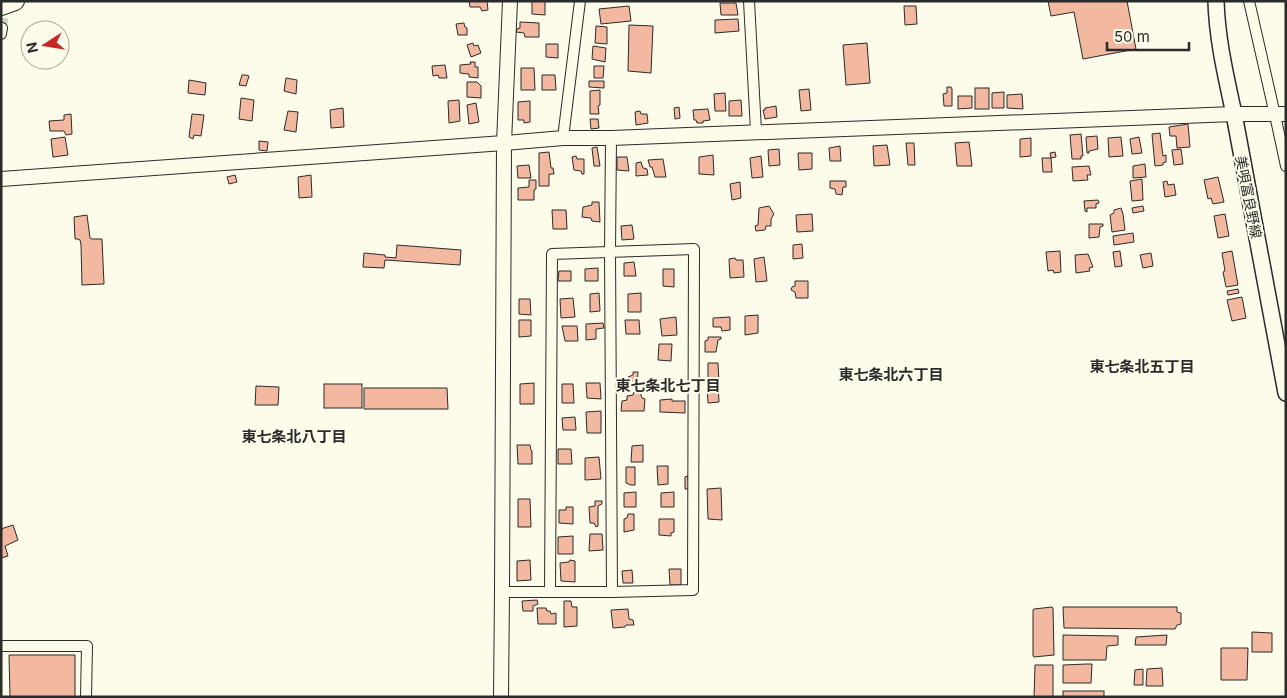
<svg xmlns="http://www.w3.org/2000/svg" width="1287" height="698" font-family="Inter,'Noto Sans JP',sans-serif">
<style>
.building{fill:#f2b8a0;stroke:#2b2b2b}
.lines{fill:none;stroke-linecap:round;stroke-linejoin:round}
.street-tunnel{stroke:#d3d1c4;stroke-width:10;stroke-dasharray:10 5;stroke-linecap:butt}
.street-casing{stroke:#2b2b2b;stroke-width:12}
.secondary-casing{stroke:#2b2b2b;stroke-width:16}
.primary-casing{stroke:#2b2b2b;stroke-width:18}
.highway-casing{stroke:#2b2b2b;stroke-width:20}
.street{stroke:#fdfbea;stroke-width:10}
.secondary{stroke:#fdfbea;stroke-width:14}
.primary{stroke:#fdfbea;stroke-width:15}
.highway{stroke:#fdfbea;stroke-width:18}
.labels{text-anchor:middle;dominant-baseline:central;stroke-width:4;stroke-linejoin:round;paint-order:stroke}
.street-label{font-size:14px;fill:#2b2b2b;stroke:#fdfbea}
.neighbourhood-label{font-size:15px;font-weight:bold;fill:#2b2b2b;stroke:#fdfbea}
</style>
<rect width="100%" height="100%" fill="#fdfbea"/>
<!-- building -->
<g class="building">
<path d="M469,1H487L488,10L482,11L480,7H470Z"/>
<path d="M532,1H545V15L532,14Z"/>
<path d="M1048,1H1127L1136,49L1083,59L1074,12L1051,16Z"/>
<path d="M720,3H736L738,15H721Z"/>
<path d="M629,6L631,21L601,24L599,9Z"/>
<path d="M904,6H916L917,24L905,25Z"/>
<path d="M738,19L739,31L715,33V20Z"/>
<path d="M520,22L539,23V37H525L524,33L516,32L517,29L520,28Z"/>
<path d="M464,23L465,27L467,28V35H458L456,24Z"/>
<path d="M629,25L653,26L651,73L628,71Z"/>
<path d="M596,26L607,27V44L595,43Z"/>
<path d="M473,43L474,46L478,45L481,53L471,57L467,45Z"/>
<path d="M867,43L870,83L846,85L843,45Z"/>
<path d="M546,44H558V58L546,57Z"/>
<path d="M593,46L606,48L605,62L592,59Z"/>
<path d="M470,62H475V67H478V78L469,77V74L460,73V65L471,64Z"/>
<path d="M445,65L447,78H439L438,75L433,76L432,66Z"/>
<path d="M594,66H604L603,78H594Z"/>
<path d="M521,68H534L535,90H521Z"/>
<path d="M242,75H246L249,76L246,86L239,85Z"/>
<path d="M542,75H555L556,90H542Z"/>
<path d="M286,78L297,80L296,94L284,91Z"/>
<path d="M189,80L206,83L205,95L188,93Z"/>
<path d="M589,81H604V88L589,87Z"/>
<path d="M467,82H477L481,86V98L467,97Z"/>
<path d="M947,87H951L952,89V106H944L943,94L947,93Z"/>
<rect x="975" y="88" width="14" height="21"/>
<path d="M809,89L811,110L801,111L799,90Z"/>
<path d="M600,90V105L598,106L599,114H590V91Z"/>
<path d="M1004,92V108H992V93Z"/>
<path d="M725,93L726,111H715L714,94Z"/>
<path d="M1022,94L1023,109L1007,108V95Z"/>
<path d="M958,96H972V108L958,109Z"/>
<path d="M241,98L254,100L252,121L239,119Z"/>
<path d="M459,100L460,121L449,123L448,101Z"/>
<path d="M741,100L742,116H729V101Z"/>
<path d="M530,101V122L524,123V120H518V102Z"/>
<path d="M476,103L479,122L469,124L467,105Z"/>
<path d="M776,106L777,117L765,119L763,110H765V108Z"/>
<path d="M679,107L680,118L675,119L674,108Z"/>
<path d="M343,108L344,127L331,128L330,110Z"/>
<path d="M708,109L710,120L703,121V123H697L696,120H694L693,110Z"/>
<path d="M288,111L298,112L296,132L284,130Z"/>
<path d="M640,111L641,114H647L648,123L636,125L635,112Z"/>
<path d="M71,114L72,134L66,135L64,131H50L49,121L64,120V115Z"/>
<path d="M192,114L204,115L201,136L194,135L193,139L189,137Z"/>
<path d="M590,119H598L599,128L591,129Z"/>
<path d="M1188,124L1190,147L1177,148L1176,136H1170L1169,127Z"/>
<path d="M1160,133L1163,156L1166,155V162L1163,163V165L1155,166L1152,134Z"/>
<path d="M1081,134L1083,156H1081V159H1072L1070,135Z"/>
<path d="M1097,136L1098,149L1089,151V153H1087L1086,137Z"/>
<path d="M65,137L68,155L53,157L51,139Z"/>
<path d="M1121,137L1123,156L1109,157L1108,138Z"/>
<path d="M1139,137L1142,153L1132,154L1130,139Z"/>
<path d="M1031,138V156L1020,157V139Z"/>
<path d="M259,141L268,142L267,151L259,150Z"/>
<path d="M969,142L972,166H957L955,143Z"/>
<path d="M906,143H914L915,165H908Z"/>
<path d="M887,145L890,165L874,166L873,146Z"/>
<path d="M840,146L841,161H830L829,148Z"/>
<path d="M597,147L600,166H594L592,148Z"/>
<path d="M779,149L780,165L769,166L768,150Z"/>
<path d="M1181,149L1183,164L1174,165L1172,150Z"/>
<path d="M549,152L551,168H553L554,174H549V186H539V153Z"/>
<path d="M1055,152L1056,157L1051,158L1052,172H1043L1042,158H1051L1050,153Z"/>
<path d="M798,153H812V169L799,170Z"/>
<path d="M713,155L714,175L699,174V157Z"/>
<path d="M576,156L577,159H584V174H582L581,171L574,170L572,157Z"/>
<path d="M761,156L763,177L752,178L750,158Z"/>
<path d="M617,157H627L629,171L617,170Z"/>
<path d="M663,159L666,177H655L652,167H650L648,160Z"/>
<path d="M641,162L643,168L647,169L648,175L636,176V163Z"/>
<path d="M1145,164L1146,177L1133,178V166Z"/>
<path d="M529,165L531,178H518L517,166Z"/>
<path d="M1089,166L1091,175H1087L1088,180L1073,181L1072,167Z"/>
<path d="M235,175L237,182L229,184L227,177Z"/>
<path d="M311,175L312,197L299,198L298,177Z"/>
<path d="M1218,177L1224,202L1213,204L1211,198L1208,199L1204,180Z"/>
<path d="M1142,179L1143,200L1132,201L1130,181Z"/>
<path d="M529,180H536V189L534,190V200H518V188L529,187Z"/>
<path d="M830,181H846V187H843L842,195L836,194L835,189L830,188Z"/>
<path d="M1167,181L1168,185L1174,184L1176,195L1165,197L1163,182Z"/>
<path d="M740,182L741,198L732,200L730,184Z"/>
<path d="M1098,200L1099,203L1096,204V208H1087V212L1085,211L1084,201Z"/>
<path d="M592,202H599L600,222L592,221L591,218L582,217L583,207L592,205Z"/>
<path d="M769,206L774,214L771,219V226H766L765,230L756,231L755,226L758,225L759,208Z"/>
<path d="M1143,206L1144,211L1133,213L1132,208Z"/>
<path d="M1121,208L1123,214L1125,230L1112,232L1110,215L1114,213V210Z"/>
<path d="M552,210H566L567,229H553Z"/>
<path d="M812,214L813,231L797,232L796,215Z"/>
<path d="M1225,214L1229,236L1218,238L1214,216Z"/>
<path d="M87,215L90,238L92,239H102L104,284L82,285L81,245L80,240L78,239H75L74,217Z"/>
<path d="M1089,224H1103V226L1100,227L1099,237L1089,238Z"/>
<path d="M632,225L634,239L622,240L621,226Z"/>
<path d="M1133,233L1134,242L1114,245L1113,236Z"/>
<path d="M802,244L803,258L793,259V245Z"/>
<path d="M397,245L461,250L460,265L385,260L384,268L363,267L364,253L385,255V257L396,258Z"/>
<path d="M1060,251L1061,272L1054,273L1053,270L1048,271L1046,252Z"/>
<path d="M1120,251L1122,266L1115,267L1113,252Z"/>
<path d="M1232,251L1238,285L1226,287L1223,272L1225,271L1222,253Z"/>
<path d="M1151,253L1153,266L1143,268L1140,255Z"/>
<path d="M1088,254L1093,267L1089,268L1090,271L1076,273L1075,255Z"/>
<path d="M764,257L767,281L756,282L754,259Z"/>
<path d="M735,258L736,260H743L744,277L730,278L729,259Z"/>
<path d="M634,262L636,276H624V263Z"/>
<path d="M598,268V281H585V269Z"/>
<path d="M663,269H674V287L663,286Z"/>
<path d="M559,271H571V281H558Z"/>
<path d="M795,281H808V298H796L795,292L791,290L792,287L795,286Z"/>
<path d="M1238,289L1239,293L1228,295L1227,291Z"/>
<path d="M599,293L600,311L590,312V294Z"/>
<path d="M641,293V312H628V294Z"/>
<path d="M1242,297L1246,318L1232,321L1227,300Z"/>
<path d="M573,298L575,317L561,318L560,299Z"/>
<path d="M519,299H530L531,315L519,314Z"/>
<path d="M758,315V333L745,335V316Z"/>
<path d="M676,317L677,335L662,336L660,319Z"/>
<path d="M730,317V330L722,331L721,327H713V318Z"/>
<path d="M519,320H531V336L519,337Z"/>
<path d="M625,320H639L640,334H626Z"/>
<path d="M603,323L604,328L596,329V339L586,340V324Z"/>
<path d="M562,326H577L578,341H565Z"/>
<path d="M708,337H721V339L718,340L716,352H705V341L708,340Z"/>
<path d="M659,344H672L671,361L658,360Z"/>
<path d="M708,363H718L719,383L712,384L711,379H708Z"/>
<path d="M633,372H638L637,387H628V377L633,375Z"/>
<path d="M534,383V404H520V384Z"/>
<path d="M586,383H600L601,399L587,398Z"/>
<rect x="324" y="384" width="38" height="24"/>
<path d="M562,384H573L574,403H562Z"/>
<path d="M707,385H718L719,402L708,403Z"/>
<path d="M256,386L279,387L278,405H255Z"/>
<path d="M364,388H447L448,409H364Z"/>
<path d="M634,392H640L642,398L645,399L644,411H621L622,401L627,400V396L633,395Z"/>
<path d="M672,399V401H685V413L660,412V400Z"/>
<path d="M601,411V433H587L586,412Z"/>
<path d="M575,417L576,430H563L562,418Z"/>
<path d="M517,445H530L531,450L532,451V464H518Z"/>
<path d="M643,445V462H631L632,446Z"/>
<path d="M558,449H571L572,464H558Z"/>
<path d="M599,457L601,479L585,480V458Z"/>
<path d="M657,466H668V484L658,485Z"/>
<path d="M626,467H635V485H631L626,483Z"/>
<path d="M688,476L689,489H685V477Z"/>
<path d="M721,488L722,520L708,519L707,489Z"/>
<path d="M636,492V507H624V493Z"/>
<path d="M674,492V507H661V493Z"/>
<path d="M518,499H530L531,527H518Z"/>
<path d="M595,501H602V504L598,506V526L596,527L594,523H590L589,507L595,506Z"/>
<path d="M566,507H573V524L559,523V510H566Z"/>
<path d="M628,514H634V530L624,532V519L627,518Z"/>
<path d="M659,519H674V532L671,533V536L659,535Z"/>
<path d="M13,525L18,540L5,546L8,556L1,558V529Z"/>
<path d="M590,534H602L603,550L589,551Z"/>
<path d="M573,536V554H558V537Z"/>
<path d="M530,560L531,580L517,581V561Z"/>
<path d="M570,560L575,561V582L561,581L560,563L569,562Z"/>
<path d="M669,569H681V585H670Z"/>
<path d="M632,570L633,583H623L622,571Z"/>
<path d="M537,600L538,604L533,606V611H523L522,601Z"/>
<path d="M564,601H571L572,607H577V626L564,627Z"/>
<path d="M1052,607L1053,608L1054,655L1034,657L1033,656V610L1034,609Z"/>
<path d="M1063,607H1177V612L1181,613V624L1177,625L1175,629L1064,628Z"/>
<path d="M537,608H546L547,611H550L551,614L556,613V624H538Z"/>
<path d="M628,609L629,619L633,620L634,625H626L625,627L613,628L611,610Z"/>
<path d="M1252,632L1272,633V652H1252Z"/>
<path d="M1063,635L1118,636V645L1107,646L1106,660H1063Z"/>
<path d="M1167,635L1166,645H1135L1136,637Z"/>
<path d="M1221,648H1248L1247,680H1221Z"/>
<path d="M9,655H75V697H10Z"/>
<path d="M1087,664H1092L1091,683H1063V665Z"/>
<path d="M1035,665H1053V697H1034Z"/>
<path d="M1162,668L1163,686H1146L1147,669Z"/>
<path d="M1143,669V685H1134L1135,670Z"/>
<rect x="1063" y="691" width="41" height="6"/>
</g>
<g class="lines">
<!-- street-tunnel -->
<path class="street-tunnel" d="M2,28L5,1"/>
<!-- street casing -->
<g class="street-casing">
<g id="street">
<path d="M749,1L756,131"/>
<path d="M1249,1L1275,115L1286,166"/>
<path d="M1,34L2,28"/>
<path d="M563,138L580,1"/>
<path d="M611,138L610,252L612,592"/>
<path d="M502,592H612L693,590L694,249L552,254L550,592"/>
<path d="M1,646H87L86,697"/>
</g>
</g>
<!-- secondary casing -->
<g class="secondary-casing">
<g id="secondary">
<path d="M1,179L504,143L563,138H611L1234,114H1286"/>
<path d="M501,697L502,592L504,143L510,1"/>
</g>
</g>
<!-- primary casing -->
<g class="primary-casing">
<path id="primary" d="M1216,1C1217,39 1226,77 1234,114L1286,393"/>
</g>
<!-- highway casing -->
<g class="highway-casing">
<path id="highway" d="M1,6L15,1"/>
</g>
<!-- street -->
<use href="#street" class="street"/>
<!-- secondary -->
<use href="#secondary" class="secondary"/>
<!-- primary -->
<use href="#primary" class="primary"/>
<!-- highway -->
<use href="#highway" class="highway"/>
</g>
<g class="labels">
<!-- street labels -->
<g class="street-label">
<text transform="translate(1249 197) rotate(79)">美唄富良野線</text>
</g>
<!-- neighbourhood labels -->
<g class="neighbourhood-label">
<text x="1142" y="366">東七条北五丁目</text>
<text x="891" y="374">東七条北六丁目</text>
<text x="668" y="385">東七条北七丁目</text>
<text x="294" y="436">東七条北八丁目</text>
</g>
</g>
<!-- border -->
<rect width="1287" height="698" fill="none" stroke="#2b2b2b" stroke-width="5"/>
<!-- north arrow -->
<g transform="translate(45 45) rotate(258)"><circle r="24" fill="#fdfbea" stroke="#a9a89e"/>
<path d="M0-4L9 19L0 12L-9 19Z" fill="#c62828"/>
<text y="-8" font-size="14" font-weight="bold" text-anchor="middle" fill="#2b2b2b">N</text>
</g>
<!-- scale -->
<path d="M1107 42v8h82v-8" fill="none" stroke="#2b2b2b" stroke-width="2.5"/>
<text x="1114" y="42" font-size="15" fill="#2b2b2b" stroke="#fdfbea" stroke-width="4" paint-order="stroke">50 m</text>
</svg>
